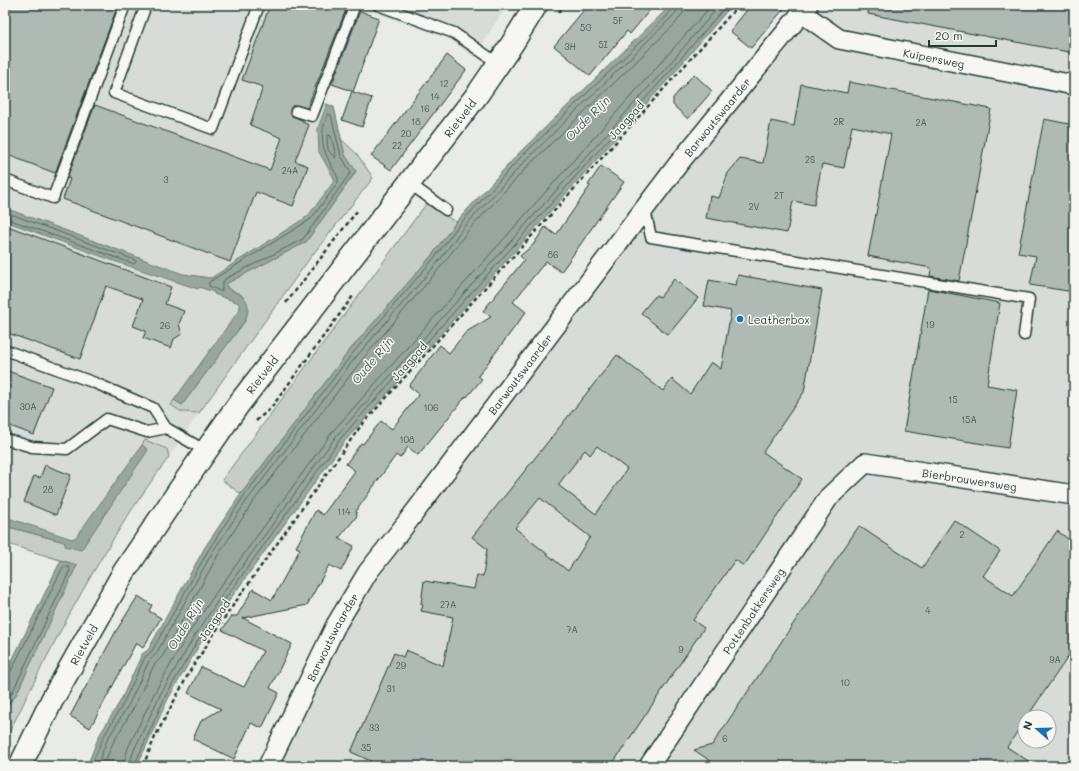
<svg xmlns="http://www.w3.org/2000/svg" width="1079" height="771" font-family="Mali,sans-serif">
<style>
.built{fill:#d8dcd8;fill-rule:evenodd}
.green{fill:#c7cec9;stroke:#73867e}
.water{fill:#99a6a0;stroke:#687c75}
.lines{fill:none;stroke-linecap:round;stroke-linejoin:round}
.shore{stroke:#50675f;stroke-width:1}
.building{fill:#b0bab5;stroke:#1f3d34;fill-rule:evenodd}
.service-casing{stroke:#1f3d34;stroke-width:13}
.minor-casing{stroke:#1f3d34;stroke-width:22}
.secondary-casing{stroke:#1f3d34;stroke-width:25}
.path{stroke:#1f3d34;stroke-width:2.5;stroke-dasharray:4 3;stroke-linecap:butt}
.service{stroke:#f6f6f2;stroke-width:10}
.minor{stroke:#f6f6f2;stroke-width:19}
.secondary{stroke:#f6f6f2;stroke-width:22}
.poi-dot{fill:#1f6fb2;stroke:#f6f6f2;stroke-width:1.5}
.labels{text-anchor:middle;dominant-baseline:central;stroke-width:3;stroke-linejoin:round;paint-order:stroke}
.number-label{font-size:9px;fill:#435c54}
.street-label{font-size:11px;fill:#1f3d34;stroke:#f6f6f2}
.poi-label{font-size:11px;fill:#1f3d34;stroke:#f6f6f2;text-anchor:start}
.water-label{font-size:12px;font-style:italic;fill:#445c54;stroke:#f6f6f2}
</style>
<rect width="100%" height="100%" fill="#e9ebe7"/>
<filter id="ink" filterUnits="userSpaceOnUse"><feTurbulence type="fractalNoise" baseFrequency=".025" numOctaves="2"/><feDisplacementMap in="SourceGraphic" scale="8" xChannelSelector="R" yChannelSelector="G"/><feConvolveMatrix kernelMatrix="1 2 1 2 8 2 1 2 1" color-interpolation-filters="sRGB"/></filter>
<g filter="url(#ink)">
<!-- built -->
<g class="built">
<path d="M5,5H507L474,57L447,38L361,8L325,101L327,104L318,128L319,152L335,180L308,216L244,256L234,302L239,303L240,309L171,405L182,412L199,413L169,457L167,449L162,446L145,440L141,448L76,537L72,539L5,517Z"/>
<path d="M820,5H1074V766H279L347,622L511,396L676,181ZM1025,717H1049V741H1025Z"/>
</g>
<!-- green -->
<g class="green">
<path d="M341,139L357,154L373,178L310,258L199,413L182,412L171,405L174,400L182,405L245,321L242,295L227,288L226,283L306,242L356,172L345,155Z"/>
<path d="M426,204L456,222L432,255L349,351L241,494L222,480Z"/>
<path d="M145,440L167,449L169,457C103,545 53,642 5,741V704H9L16,695L76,565L5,543V526L61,541L81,550L146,448L142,445Z"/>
</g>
<!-- water -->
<g class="water">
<path d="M671,5H732L673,74L345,441L231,598L201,642L168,699L137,766H87L99,736L121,700L142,654L148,650L205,547L241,494L349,351L432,255L456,222L518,154Z"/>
<path d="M327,104L334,107L345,155L356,171L306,242L226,284L227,288C245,297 253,300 245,321L182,405L174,400L240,309L239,303L214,294V292L199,287L198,289L114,261L5,221V208L183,274L211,278L308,216L335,180L319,152L318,128Z"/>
<path d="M142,445L148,450L81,550L65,546V543L61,541L5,526V517L72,539L76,537Z"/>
<path d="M61,560L77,565L16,695L8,704H5V675Z"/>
</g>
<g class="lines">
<!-- shore -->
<g class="shore">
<path d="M328,114L331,115L341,156L351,172L303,239L225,279L222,285V292L209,286V282L311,219L338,183V178C325,154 316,141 328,114Z"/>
<path d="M329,135L331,136L336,156L335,158L328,150L327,137Z"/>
<path d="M5,212L135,260L136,262L134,264L5,218"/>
<path d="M5,676L10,673L63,567H69L70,570L12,693L5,700"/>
<path d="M91,766L103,738L124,702L145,657L152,651L209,549L244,496L352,354L435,257L459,225L521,157L667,16L673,5"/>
<path d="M97,766L107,740L129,704L149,661L156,654L213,551L248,499L356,357L439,261L463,228L525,161L670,19L677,11L678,5"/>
<path d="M103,766L113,743L134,707L154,665L162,657L218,555L253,502L361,361L443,264L467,232L529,165L675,24L683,13L684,5"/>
<path d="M123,766L128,748L155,692L188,634L218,590L333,431L712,5"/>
<path d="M129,766L134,750L160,695L194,637L223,593L337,435L666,68L720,5"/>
<path d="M134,766L165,697L198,640L227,596L341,438L670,71L727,5"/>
</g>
</g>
<!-- building -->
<g class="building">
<path d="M5,5H118L55,173L5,154Z"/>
<path d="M270,5H343L347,7L307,108L295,105L290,109L292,116L302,120V122L309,125L295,161L308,166L293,206L256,192L230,262L63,199L70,179L67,178L95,105L270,170L282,138L250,125L263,87L242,80Z"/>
<path d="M588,5H654L630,34L627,31L590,76L554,46Z"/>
<path d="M751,5H787L751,48L730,31Z"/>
<path d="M869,5H1074V53L868,14Z"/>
<path d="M360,11L379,18L353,92L372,98L362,127L342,120L352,91L332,84Z"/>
<path d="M447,55L466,70L391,170L371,156Z"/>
<path d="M694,74L712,91L688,119L673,105V98Z"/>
<path d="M849,82L991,109L959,281L930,276L931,268L868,256L891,134L852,126L844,168L822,164L814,205L793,201L787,233L706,218L710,196L719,198L728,173L740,159L763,163L771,121L794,126L801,84L847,93Z"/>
<path d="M1044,119L1074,125V292L1030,285L1036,256L1018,253Z"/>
<path d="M601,166L624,182L561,272L546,261L513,302L526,312L478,376L482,379L467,397L466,396L418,455L408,447L400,458L396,455L356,511L357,516L339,538L354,546L341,571L329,565L307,605L243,618L292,644L270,688L279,693L262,728L251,723L234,759L193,739L201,721L221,709L188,693L201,667L244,687L263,651L222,630L232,616H237L253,589L272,600L300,549L296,547L316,510L323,515L355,471L346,464L361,443L363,444L381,421L392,429L419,394L409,386L440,345L449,353L466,332L491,317L483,311L524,260L520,256L533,245L545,227L556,235L590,186L588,185Z"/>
<path d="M5,225L171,287L165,304L184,311L179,324L182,334L174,339L171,348L143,338L146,331L133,326L143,299L106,286L80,359L5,332Z"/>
<path d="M738,275L822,290L804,392L763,452L802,479L744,566L735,560L693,620L704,628L611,766H370L371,761L351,752L394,653L403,657L406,650L443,666L453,617L421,611L423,605L421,604L424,581L474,589L477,575L483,576L487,549L472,537L617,355L663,391L672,379L690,394L711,362L721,369L731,311L704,306L709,280L736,285ZM597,446L627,469L596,514L558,485L585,450L590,455ZM540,498L590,537L568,571L515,528Z"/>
<path d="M674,279L698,298L668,335L641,313L656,295L660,297Z"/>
<path d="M928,289L1000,303L987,385L1017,390L1008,448L904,431Z"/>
<path d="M5,370L52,387L34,435L5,424Z"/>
<path d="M45,465L71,475L56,515L24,502L34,476L40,478Z"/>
<path d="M954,520L1000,551L983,576L1013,596L1057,531L1074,543V648L1027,717H1025V720L1007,747L1036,766H718L694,750L712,745L859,526L922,568Z"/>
<path d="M138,596L152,605L149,611L161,618L143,648L136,643L90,728L70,716L116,631Z"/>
</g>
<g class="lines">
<!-- service casing -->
<g class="service-casing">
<g id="service">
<path d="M146,5L114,93L213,129L259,5"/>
<path d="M378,5L454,33L499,64"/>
<path d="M296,111L312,116L355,5"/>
<path d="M5,180L53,198L125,5"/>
<path d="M409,183L446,210"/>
<path d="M645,210L651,237L1029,299L1024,335"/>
<path d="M5,350L95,383L153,408L166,428L206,451"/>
<path d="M5,439L32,447L67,449L107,419L147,432L166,428"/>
</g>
</g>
<!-- minor casing -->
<g class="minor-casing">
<g id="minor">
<path id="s1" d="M802,13L839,39L1074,85"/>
<path id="s2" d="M268,766L336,625L368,572L402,529L679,163L808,5"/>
<path id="s3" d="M649,766L829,497L865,463L1074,495"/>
</g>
</g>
<!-- secondary casing -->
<g class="secondary-casing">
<g id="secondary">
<path id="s4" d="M20,766L52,700L124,572L199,461L238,405L477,95L512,44L536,5"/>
</g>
</g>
<!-- path -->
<g class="path">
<path d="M559,12L563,5"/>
<path d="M286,303L357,211"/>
<path d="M256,421L271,408L353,296"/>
<path d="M143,766L155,737L190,671L227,614L360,427L739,5"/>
</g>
<!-- service -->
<use href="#service" class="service"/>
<!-- minor -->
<use href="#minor" class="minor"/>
<!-- secondary -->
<use href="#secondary" class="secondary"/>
</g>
</g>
<!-- markers -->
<circle class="poi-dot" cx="740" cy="319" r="4"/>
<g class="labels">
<!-- number labels -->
<g class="number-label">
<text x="618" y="20">5F</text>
<text x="586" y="27">5G</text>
<text x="603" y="44">5I</text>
<text x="570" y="46">3H</text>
<text x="444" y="83">12</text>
<text x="435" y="96">14</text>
<text x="425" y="108">16</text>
<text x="416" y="121">18</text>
<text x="839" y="121">2R</text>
<text x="921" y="122">2A</text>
<text x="406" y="133">20</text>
<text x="397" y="145">22</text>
<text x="810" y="159">2S</text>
<text x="290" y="170">24A</text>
<text x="166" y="179">3</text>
<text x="779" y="195">2T</text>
<text x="754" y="206">2V</text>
<text x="553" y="254">86</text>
<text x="930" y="324">19</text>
<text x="165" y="325">26</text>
<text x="953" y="399">15</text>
<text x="28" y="406">30A</text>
<text x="431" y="407">106</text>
<text x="969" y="419">15A</text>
<text x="407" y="439">108</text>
<text x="48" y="489">28</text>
<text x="344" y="511">114</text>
<text x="962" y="534">2</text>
<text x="448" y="604">27A</text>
<text x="928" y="610">4</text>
<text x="572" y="629">7A</text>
<text x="681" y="649">9</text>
<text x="1055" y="659">9A</text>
<text x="401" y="665">29</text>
<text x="845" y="682">10</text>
<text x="391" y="688">31</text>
<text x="374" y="727">33</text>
<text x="725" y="738">6</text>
<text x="366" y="747">35</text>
</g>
<!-- street labels -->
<g class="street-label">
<text stroke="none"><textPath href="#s1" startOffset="142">Kuipersweg</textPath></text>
<text stroke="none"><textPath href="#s2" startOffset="792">Barwoutswaarder</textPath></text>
<text stroke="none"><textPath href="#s4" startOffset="785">Rietveld</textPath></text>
<text transform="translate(626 120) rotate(-48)">Jaagpad</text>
<text transform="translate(409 361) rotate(-48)">Jaagpad</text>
<text stroke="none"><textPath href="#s2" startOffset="468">Barwoutswaarder</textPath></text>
<text stroke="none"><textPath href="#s4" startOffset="461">Rietveld</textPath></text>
<text stroke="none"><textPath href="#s3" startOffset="479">Bierbrouwersweg</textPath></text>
<text stroke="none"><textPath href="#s3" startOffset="187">Pottenbakkersweg</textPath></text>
<text transform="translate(214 620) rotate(-56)">Jaagpad</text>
<text stroke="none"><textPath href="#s2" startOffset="144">Barwoutswaarder</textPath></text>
<text stroke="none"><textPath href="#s4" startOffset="137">Rietveld</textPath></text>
</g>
<!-- poi labels -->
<g class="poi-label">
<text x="748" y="319">Leatherbox</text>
</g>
<!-- water labels -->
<g class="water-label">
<text transform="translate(587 118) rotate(-45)">Oude Rijn</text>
<text transform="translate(372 360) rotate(-50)">Oude Rijn</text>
<text transform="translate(185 624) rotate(-59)">Oude Rijn</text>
</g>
</g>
<!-- margin -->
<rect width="1079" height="771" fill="none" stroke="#f6f6f2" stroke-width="20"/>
<rect x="10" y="10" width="1059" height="751" fill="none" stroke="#1f3d34" stroke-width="1.5" filter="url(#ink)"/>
<!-- north arrow -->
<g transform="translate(1037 729) rotate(290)"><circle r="19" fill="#f6f6f2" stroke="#a0aca6"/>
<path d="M0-3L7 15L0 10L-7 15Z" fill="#1f6fb2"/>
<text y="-6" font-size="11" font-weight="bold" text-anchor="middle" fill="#1f3d34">N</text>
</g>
<!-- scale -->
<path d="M929 40v6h67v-6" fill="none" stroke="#1f3d34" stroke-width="2"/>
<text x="935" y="40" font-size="12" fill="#1f3d34" stroke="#f6f6f2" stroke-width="3" paint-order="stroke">20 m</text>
</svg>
